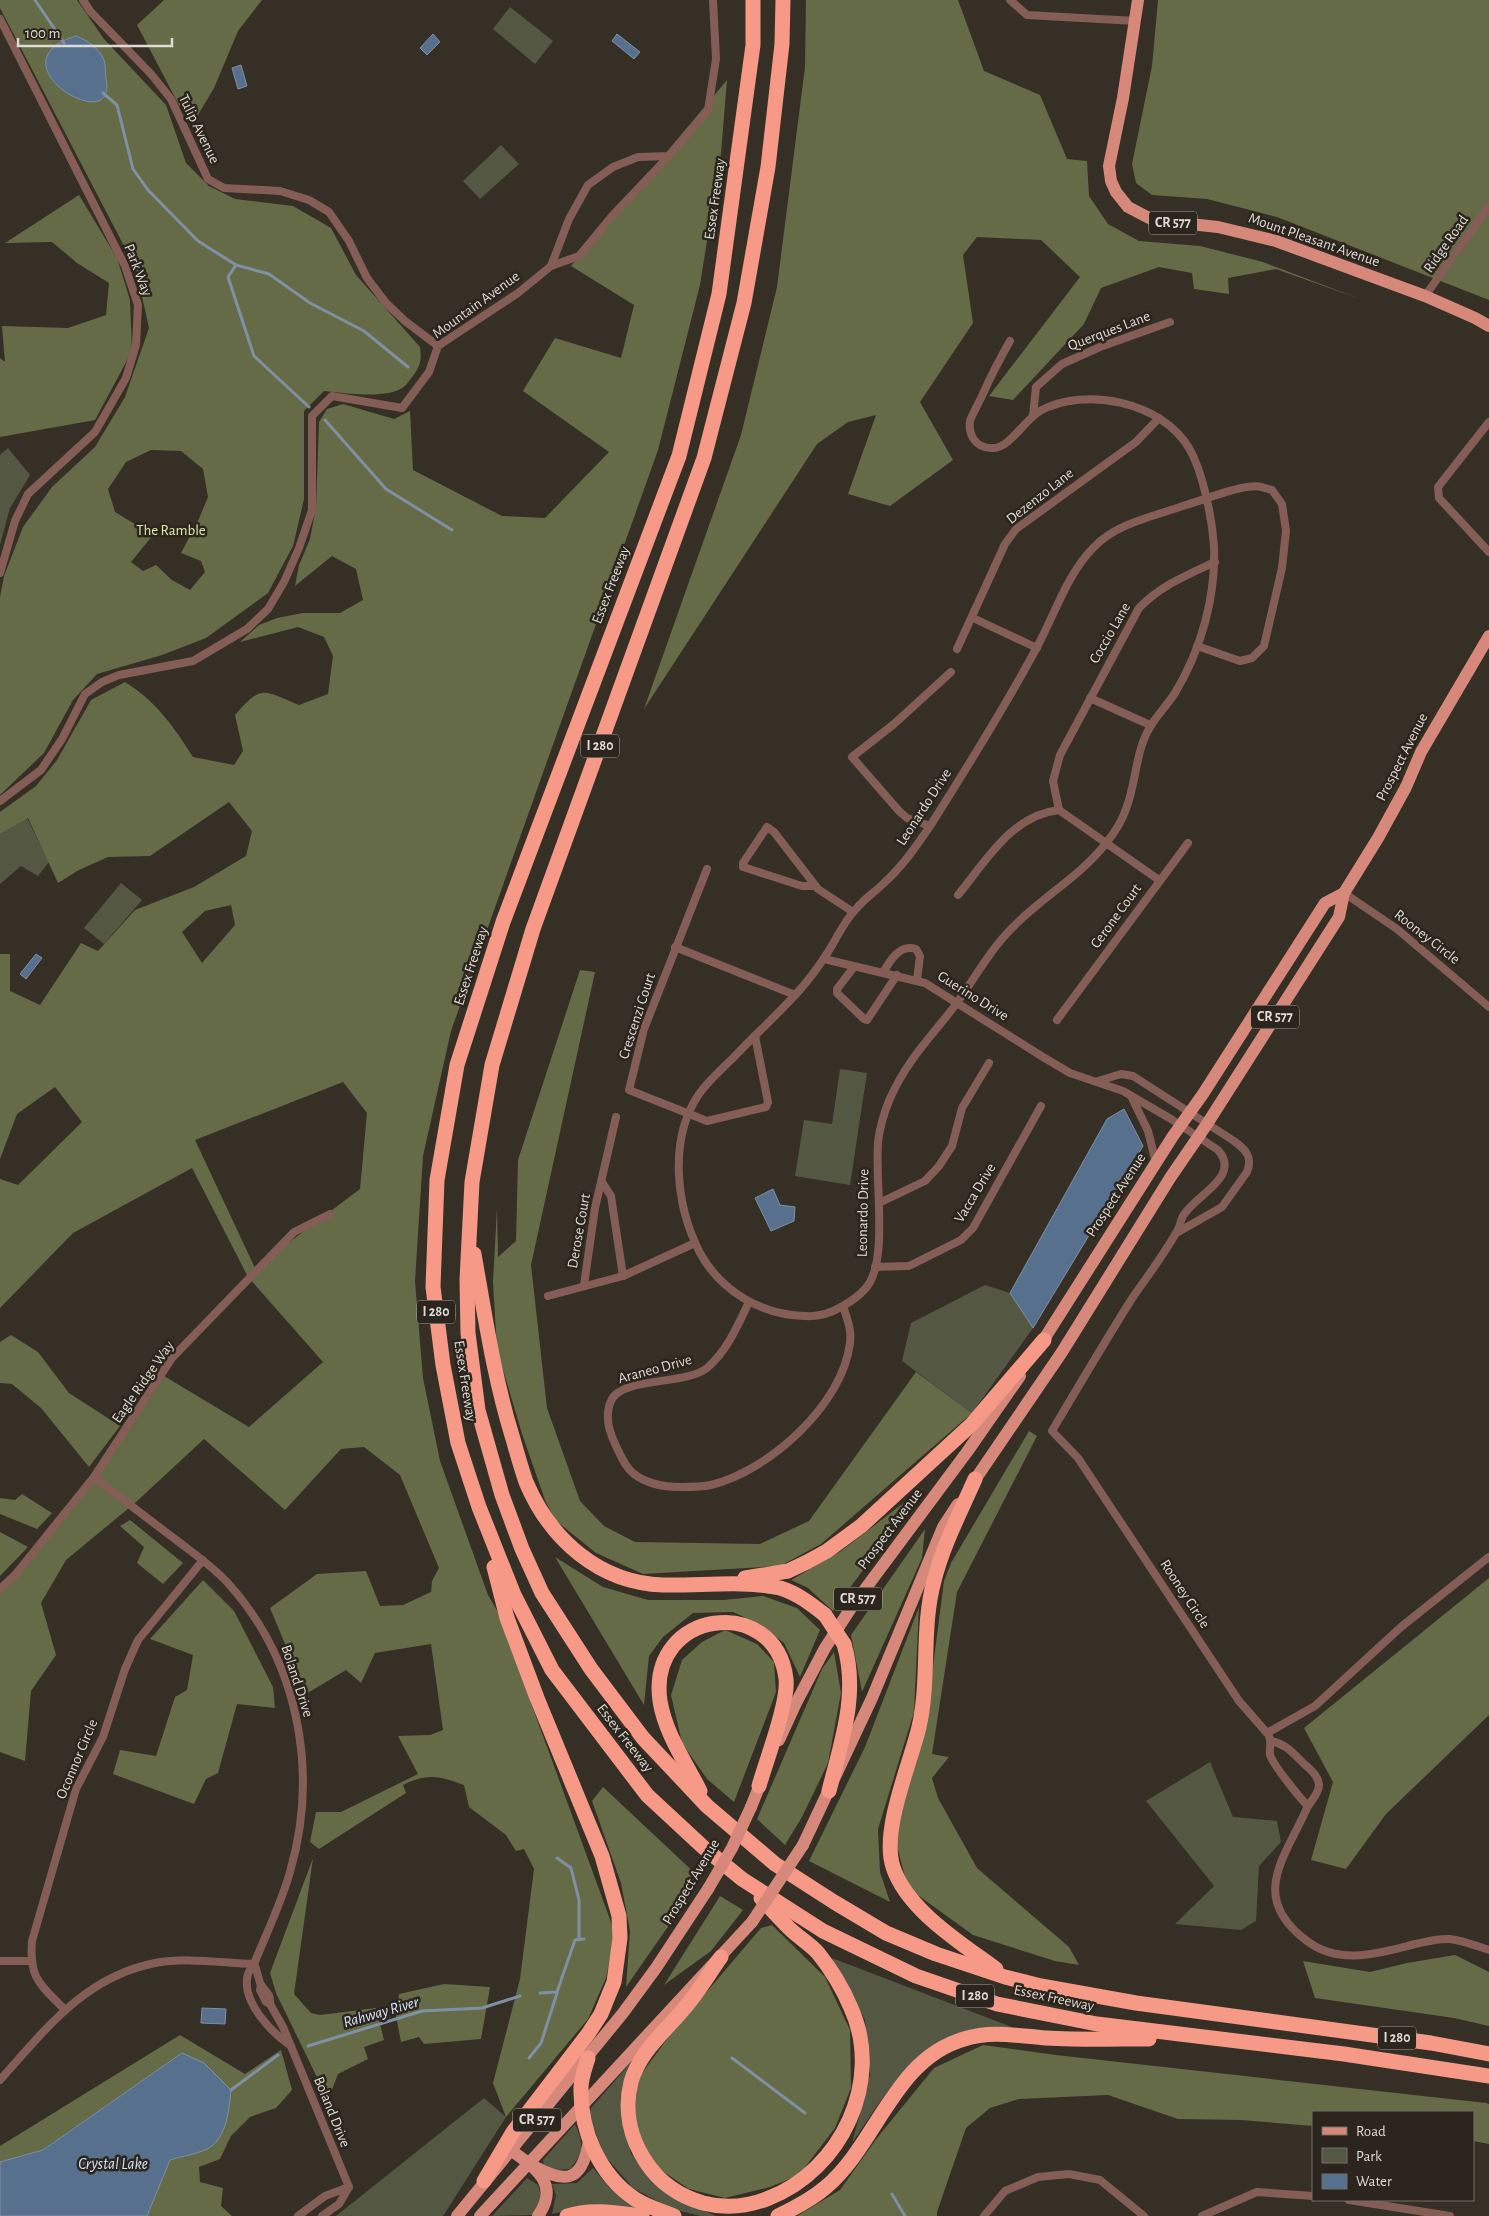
<svg xmlns="http://www.w3.org/2000/svg" width="1489" height="2216" font-family="'Alegreya Sans',sans-serif">
<style>
.green{fill:#545843}
.forest{fill:#646b46;fill-rule:evenodd}
.water{fill:#57708e;stroke:#8090a4}
.lines{fill:none;stroke-linecap:round;stroke-linejoin:round}
.stream{stroke:#8090a4;stroke-width:3}
.minor{stroke:#845e56;stroke-width:8}
.primary{stroke:#d6897a;stroke-width:12}
.motorway{stroke:#f69987;stroke-width:15}
.primary-bridge{stroke:#d6897a;stroke-width:12}
.motorway-bridge{stroke:#f69987;stroke-width:15}
.labels{text-anchor:middle;dominant-baseline:central;stroke-width:5;stroke-linejoin:round;paint-order:stroke}
.shield{fill:#2b251d;stroke:#a9a49e;stroke-width:1}
.shield-label{font-size:14px;font-weight:bold;fill:#dfdbd6}
.street-label{font-size:15px;fill:#dfdbd6;stroke:#2b251d}
.park-label{font-size:15px;fill:#dceaa9;stroke:#2b251d}
.water-label{font-size:16px;font-style:italic;fill:#d3e4f9;stroke:#2b251d}
</style>
<rect width="100%" height="100%" fill="#352f26"/>
<!-- green -->
<g class="green">
<path d="M510,7L553,41L535,64L493,29Z"/>
<path d="M501,145L519,164L480,199L463,181Z"/>
<path d="M8,448L30,475L10,508L0,545V455Z"/>
<path d="M27,818L49,862L38,876L21,866L0,884V834Z"/>
<path d="M121,883L142,900L104,944L84,928Z"/>
<path d="M840,1069L867,1073L850,1185L795,1176L804,1120L832,1124Z"/>
<path d="M985,1285L1010,1293L1033,1328L972,1413L902,1361L911,1323Z"/>
<path d="M1210,1762L1233,1817L1277,1821L1281,1842L1259,1866L1256,1921L1241,1930L1175,1924L1214,1886L1146,1801Z"/>
<path d="M832,1958L1017,2029C1002,2030 969,2029 956,2034C907,2053 880,2103 852,2143L870,2075L865,2020Z"/>
<path d="M633,2060L621,2106L631,2154L664,2192L716,2216H701L672,2209L633,2188L604,2155L589,2114L591,2108Z"/>
<path d="M484,2098L506,2117L443,2216H336Z"/>
<path d="M575,2124C584,2145 584,2152 570,2169L554,2170L544,2167L543,2160Z"/>
<path d="M593,2168L609,2187L640,2209L584,2207L552,2214L556,2195L552,2184L577,2183Z"/>
<path d="M527,2178L538,2185L543,2200L533,2215L492,2216Z"/>
</g>
<!-- forest -->
<g class="forest">
<path d="M0,0H77L104,39L166,105L186,163L209,186L235,199L293,206L331,228L356,275L420,347C422,360 420,366 413,376C410,379 408,383 405,386C389,400 345,393 324,391L304,411V499L293,546L268,593L206,638L162,655L97,674L73,700L44,753L0,795V597L4,576L23,527L52,487L95,447L125,397L149,328L136,269L0,8ZM62,40L107,92L102,100ZM151,450L181,451L203,469L208,497L198,521L181,553L201,561L205,572L190,590L172,580L156,565L143,571L131,562L153,535L115,512L108,489L126,462Z"/>
<path d="M164,0H262L238,31L214,88L195,120L179,105L137,25Z"/>
<path d="M806,0H958L984,71L1040,95L1067,159L1087,161L1089,196L1108,224L1139,241L1200,246L1263,262L1360,299L1276,269L1228,278L1229,294L1194,289L1192,273L1159,267L1101,288L1084,324L1013,400L989,396L1080,277L1041,240L977,237L963,255L973,323L920,402L953,460L890,506L848,494L876,415L848,422L817,444L644,709L741,435L777,287L805,67Z"/>
<path d="M1158,0H1489V300L1277,217L1207,199L1152,195L1136,183L1132,164L1152,66Z"/>
<path d="M727,80L721,153L700,285L658,450L451,1031L423,1156L415,1281L423,1378L440,1461L488,1595L506,1626L504,1629L615,1933L606,1978L588,2019L506,2117L493,2083L520,1979L534,1869L524,1849L516,1851L506,1835L469,1807L464,1785C440,1776 427,1773 403,1785L406,1793L319,1849L310,1842L316,1812H341L418,1774L398,1736L430,1735L443,1730L431,1644L375,1653L361,1683L346,1670L306,1694L270,1608L317,1574L366,1571L380,1606L403,1605L431,1592L432,1581L439,1568L400,1475L364,1447L341,1449L285,1510L204,1439L135,1503L66,1560L41,1603L56,1655L31,1691L25,1761L0,1752V1586L44,1538L92,1473L159,1373L249,1427L323,1362L248,1277L192,1168L73,1233L0,1308V1179L18,1185L82,1122L55,1087L17,1114L0,1159V954H10V991L40,1005L81,943L98,951L135,910L194,887L246,856L252,831L229,802L150,856L108,857L79,870L58,883L28,818L0,834V812L36,786L57,760L91,700L125,682C156,701 174,727 193,757L234,765L243,751L235,715C262,684 263,690 299,705L328,694L333,656L324,637L298,627L240,642L259,625L277,618L303,613H340L363,600L356,569L332,556L295,586L299,565L310,539L316,507L319,422L327,409L343,404L394,419L410,411L413,470L502,516L545,518L609,452L523,391L555,338L621,358L634,305L571,266ZM231,905L235,925L202,963L182,932L205,911ZM343,1082L367,1113L360,1189L255,1268L195,1140Z"/>
<path d="M79,195L117,258L130,300L132,351L95,420L0,437V358L5,362L2,326L68,328L106,315L109,283L77,263L52,242L5,243Z"/>
<path d="M580,970L595,972L531,1265L547,1408L580,1501L604,1526L635,1542L760,1544L809,1521L916,1372L972,1413L821,1544L780,1566L643,1574L596,1553L555,1520L545,1500L522,1434L497,1349L493,1282L497,1208L498,1257L516,1241L518,1160Z"/>
<path d="M11,1335L38,1352L69,1393L120,1426L89,1467L41,1408L12,1384L0,1383V1342Z"/>
<path d="M1029,1431L1037,1436L957,1592L932,1754L949,1757L932,1778L938,1798L977,1868L1069,1947L1079,1965L1055,1961L973,1935L908,1888L895,1839L927,1713L944,1581L951,1563Z"/>
<path d="M923,1488L833,1611L808,1588L791,1580L841,1551Z"/>
<path d="M22,1494L52,1513L37,1529L0,1514V1498L15,1500Z"/>
<path d="M130,1520L183,1563L163,1584L137,1563L144,1547L120,1526Z"/>
<path d="M925,1529L922,1558L862,1692L851,1635Z"/>
<path d="M0,1532L28,1547L0,1576Z"/>
<path d="M555,1557L603,1587L648,1600H724L763,1596L797,1608L820,1630L800,1677L784,1643L761,1625L733,1612L693,1613L663,1637L649,1656L644,1705Z"/>
<path d="M1489,1578V1715L1386,1814L1346,1869L1311,1860L1333,1782L1304,1728Z"/>
<path d="M203,1580L234,1611L273,1687L275,1708L237,1704L218,1773L206,1779L194,1804L113,1774L120,1750L156,1756L175,1697L187,1690L193,1655L150,1639Z"/>
<path d="M919,1607L914,1712L878,1829L880,1872L890,1902L809,1861L865,1747Z"/>
<path d="M725,1630L757,1644L774,1662L776,1692L734,1802L707,1779L682,1743L671,1695L682,1660L702,1642Z"/>
<path d="M834,1652L841,1693L828,1763L802,1817L785,1845L757,1819L822,1669Z"/>
<path d="M603,1787L699,1877L681,1908L626,1987L630,1931L621,1883L592,1801Z"/>
<path d="M313,1858L294,1994L311,2013L320,2015L376,2008L384,2040L364,2047L368,2059L338,2074L328,2100L276,1993L270,1973Z"/>
<path d="M720,1896L743,1910L711,1951L664,1985Z"/>
<path d="M772,1925L825,1977L850,2030L851,2088L835,2128L799,2175L770,2187L725,2198L689,2189L655,2166L634,2127L637,2080L670,2035L761,1928Z"/>
<path d="M1455,1955L1489,1972V2026L1454,2018L1315,1998L1303,1961L1370,1972L1407,1963Z"/>
<path d="M444,1984L490,1987L481,2039L424,2044L419,2037L401,2042L396,2016L399,1994Z"/>
<path d="M180,2035L245,2074L281,2050L292,2090L276,2108L250,2117L231,2136L220,2159L199,2167L200,2182L223,2188L221,2206L232,2216H147L170,2160L209,2147L182,2053L43,2150L0,2162V2146Z"/>
<path d="M983,2045L1056,2055L1486,2103L1489,2104V2144L1473,2141V2112H1313V2126L1241,2120L1178,2119L1108,2095L1019,2099L990,2108L966,2128L937,2212V2216H797L840,2190L877,2138L934,2068Z"/>
</g>
<!-- water -->
<g class="water">
<path d="M433,34L440,42L427,55L420,48Z"/>
<path d="M617,34L640,52L634,59L612,41Z"/>
<path d="M76,36C87,40 99,48 104,60C106,65 105,73 106,79C107,86 108,91 104,97C87,119 1,59 76,36Z"/>
<path d="M241,65L247,86L238,89L232,68Z"/>
<path d="M36,954L42,958L26,979L20,974Z"/>
<path d="M1124,1109L1143,1146L1033,1328L1010,1293L1107,1119Z"/>
<path d="M773,1189L780,1205L795,1207L794,1221L771,1231L755,1198Z"/>
<path d="M202,2008L226,2009L225,2024L201,2023Z"/>
<path d="M182,2053L204,2063L231,2090C229,2109 227,2137 209,2148C198,2154 182,2156 170,2160L147,2216H0V2162L43,2150Z"/>
</g>
<g class="lines">
<!-- stream -->
<g class="stream">
<path d="M35,0L64,43"/>
<path d="M103,93L117,105L133,169L148,190L198,241L236,265L269,274L310,303L364,331L408,367"/>
<path d="M236,265L228,277L254,356L309,407"/>
<path d="M325,420L386,489L452,530"/>
<path d="M557,1858L571,1868L579,1900V1940"/>
<path d="M540,1993L557,1992L575,1940L584,1939"/>
<path d="M308,2046L422,2011L482,2008L520,1996"/>
<path d="M529,2058L541,2043L557,1993"/>
<path d="M732,2058L805,2113"/>
<path d="M231,2090L278,2055"/>
<path d="M892,2194L905,2216"/>
</g>
<!-- minor -->
<g class="minor">
<path d="M83,0L90,11L151,74L171,99L208,179L224,188L280,191L309,200L329,212L349,241L367,278L386,303L405,321L438,346"/>
<path d="M1010,0L1027,15L1136,21"/>
<path d="M0,19L125,266L138,305L136,345L126,378L95,432L28,494L15,521L0,573"/>
<path d="M551,266L579,256L612,216L669,156"/>
<path d="M1425,296L1489,206"/>
<path d="M1010,341C999,360 990,378 981,398C979,402 971,417 970,421C968,435 976,448 991,448C1009,450 1024,420 1040,411C1085,386 1162,402 1189,448C1203,472 1212,518 1214,546C1216,597 1201,650 1175,693C1168,704 1159,713 1152,724C1135,749 1137,781 1126,809C1122,821 1115,832 1107,842C1081,876 1042,897 1012,928C991,949 976,976 959,1000C944,1021 926,1040 912,1060C894,1086 882,1111 878,1142C875,1178 887,1253 870,1282C864,1293 852,1301 841,1307C829,1314 819,1317 805,1316C761,1315 721,1291 700,1253C676,1206 668,1140 699,1094C709,1080 722,1069 734,1057C755,1035 777,1015 797,993C809,980 819,966 828,952C837,938 844,921 856,909C864,899 875,892 884,883C903,866 918,844 932,823C968,766 1005,707 1037,647C1055,614 1067,574 1094,547C1117,523 1155,516 1186,505C1206,499 1227,490 1247,487C1259,485 1260,487 1272,490L1282,504L1286,531L1282,568L1264,646L1252,658L1240,661L1197,646"/>
<path d="M1033,416L1036,387L1062,364L1100,347L1170,322"/>
<path d="M1489,422L1438,487L1439,498L1489,552"/>
<path d="M973,618L1037,648"/>
<path d="M957,649L1005,544L1016,529L1136,442L1159,418"/>
<path d="M1090,698L1150,725"/>
<path d="M0,801L41,770L62,739L85,694L102,682L119,675L193,661L247,629L268,609L284,582L299,548L312,510V416L332,396L402,408L429,372L438,346L518,293L551,266L569,219L588,185L613,167L638,157L669,156L708,110L716,59L713,0"/>
<path d="M1059,810L1053,781L1060,755L1139,608C1160,586 1187,575 1215,562"/>
<path d="M930,826L907,818L899,811L852,757L894,724L951,672"/>
<path d="M707,869L644,1029L629,1090L707,1121L766,1107L768,1102L755,1036"/>
<path d="M815,886H802L743,867V863L767,827L774,832L818,889L853,912"/>
<path d="M1344,893L1397,929L1489,1007"/>
<path d="M958,895C986,861 1012,815 1059,810L1159,880"/>
<path d="M675,947L795,995"/>
<path d="M824,959L925,983L1043,1057L1070,1073L1123,1091L1171,1119L1218,1150C1242,1177 1195,1195 1183,1216C1180,1221 1180,1228 1176,1233C1163,1256 1146,1278 1131,1300C1104,1343 1078,1387 1052,1431L1078,1458L1239,1701L1267,1733L1315,1706L1401,1627L1489,1557"/>
<path d="M854,967L837,989V993L864,1019L867,1020L897,975"/>
<path d="M883,973C890,960 900,944 916,949L920,956L917,980"/>
<path d="M1057,1020L1188,843"/>
<path d="M1098,1081L1121,1074L1133,1076L1234,1141C1246,1150 1253,1157 1247,1172L1222,1207L1178,1232"/>
<path d="M1132,1098L1148,1131L1156,1163"/>
<path d="M602,1182L611,1196L623,1276"/>
<path d="M879,1203L925,1181L939,1166L952,1146L962,1108L989,1063"/>
<path d="M875,1267L909,1266L961,1240L973,1228L1041,1106"/>
<path d="M584,1285L595,1208L616,1117"/>
<path d="M548,1296L623,1276L695,1243"/>
<path d="M749,1302C738,1325 727,1351 707,1368C686,1385 624,1377 612,1399C604,1414 609,1432 616,1446C621,1456 625,1467 634,1474C647,1484 665,1487 681,1487C691,1487 702,1487 711,1485C769,1471 843,1404 850,1343C852,1330 847,1319 843,1306"/>
<path d="M94,1477C121,1498 148,1519 175,1539C193,1553 212,1566 227,1582C299,1661 319,1772 290,1872C281,1904 266,1934 254,1964C252,1967 249,1971 248,1974C240,2001 272,2033 291,2046"/>
<path d="M0,1589L15,1575L94,1477L172,1358L294,1232L330,1214"/>
<path d="M1269,1736C1272,1743 1269,1749 1270,1755C1274,1766 1299,1797 1308,1806"/>
<path d="M1271,1741C1285,1744 1291,1751 1301,1761C1308,1768 1318,1774 1319,1785C1319,1794 1311,1800 1307,1808C1285,1858 1248,1897 1307,1941C1340,1966 1379,1953 1415,1944C1426,1942 1438,1938 1449,1939C1462,1940 1476,1946 1489,1950"/>
<path d="M0,1961H30"/>
<path d="M254,1964C257,1969 259,1982 261,1985C266,1992 271,1994 270,2004"/>
<path d="M261,1985L260,1990L266,2002L270,2004L283,2027L349,2187"/>
<path d="M65,2010C40,1984 29,1979 32,1941L76,1789L103,1737L125,1669L138,1640L203,1560"/>
<path d="M0,2080C45,2030 84,1977 155,1963C187,1957 222,1963 254,1964"/>
<path d="M1349,2200L1450,2216"/>
<path d="M298,2216L325,2196L349,2187L339,2204L322,2216"/>
<path d="M984,2216L1005,2191L1038,2177L1069,2174L1100,2180L1144,2216"/>
<path d="M1202,2216L1257,2192L1313,2196"/>
</g>
<!-- primary -->
<g class="primary">
<path d="M1138,0L1123,98L1109,166L1111,181L1116,192L1128,207L1153,220L1218,227L1276,241L1425,296L1475,318L1489,326"/>
<path d="M1039,1347L1173,1136L1203,1094L1325,903L1344,893"/>
<path d="M970,1487L1062,1352L1170,1178L1207,1124L1339,917L1344,893L1378,838L1406,787L1421,752L1489,636"/>
<path d="M779,1740L796,1703L825,1648L851,1608L967,1452L1020,1376"/>
<path d="M751,1807L763,1777"/>
<path d="M803,1845L872,1698L943,1527L958,1504"/>
<path d="M512,2151C537,2169 560,2185 538,2216"/>
<path d="M528,2163C563,2183 582,2186 589,2140"/>
<path d="M457,2216L623,2013L656,1968L708,1889"/>
<path d="M480,2216L752,1922"/>
</g>
<!-- motorway -->
<g class="motorway">
<path d="M753,0V45L719,294L679,456L503,922L457,1065L437,1180L433,1287L443,1365L458,1443L479,1507L514,1595L552,1670L647,1795L703,1847L742,1879L823,1931L916,1976L997,2004L1097,2024L1344,2054L1489,2076"/>
<path d="M783,0L782,44L768,167L744,303L704,458L533,929L492,1065L472,1182L467,1280L468,1333L478,1410L502,1495L522,1549L542,1593L591,1669L643,1738L707,1806L775,1864L834,1902L886,1933L936,1954L1005,1977L1041,1986L1136,2003L1431,2043L1489,2054"/>
<path d="M474,1254C485,1316 494,1378 513,1439C517,1453 521,1468 526,1482C550,1539 599,1583 663,1585C700,1586 744,1580 780,1588C797,1593 811,1604 825,1615"/>
<path d="M975,1479C960,1513 943,1545 934,1581C921,1628 930,1679 919,1727C910,1765 881,1830 893,1867C907,1910 961,1943 996,1969"/>
<path d="M745,1578L788,1571L807,1562L827,1551L861,1526L972,1424L1044,1340"/>
<path d="M700,1791C686,1763 665,1733 660,1701C647,1609 776,1593 786,1679C789,1701 766,1761 759,1786"/>
<path d="M829,1791C841,1743 859,1694 844,1644"/>
<path d="M721,1957C711,1971 702,1986 691,2000C671,2027 640,2049 631,2082C624,2110 630,2138 646,2162C659,2182 679,2196 703,2203C726,2209 747,2207 769,2198C841,2170 884,2081 851,2008C843,1989 831,1969 818,1953C810,1944 798,1937 789,1928C779,1918 770,1908 761,1898"/>
<path d="M588,2058C585,2068 581,2078 581,2088C580,2130 599,2175 635,2199C646,2206 661,2211 674,2216"/>
<path d="M484,2181L513,2132L588,2034L601,2014L614,1982L620,1938L619,1916L602,1856L537,1698L507,1618L494,1567"/>
<path d="M567,2216C591,2208 618,2213 642,2216"/>
<path d="M778,2216C795,2208 812,2199 826,2187C877,2144 894,2059 964,2039C992,2030 1018,2036 1046,2038C1081,2040 1115,2039 1149,2039"/>
</g>
<!-- primary-bridge -->
<g class="primary-bridge">
<path d="M708,1889L732,1848L751,1807"/>
<path d="M752,1922L803,1845"/>
</g>
<!-- motorway-bridge -->
<path class="motorway-bridge" d="M825,1615L844,1644"/>
</g>
<g class="labels">
<!-- shield labels -->
<g class="shield">
<rect x="1149" y="211.5" width="48" height="23" rx="4"/>
<rect x="581" y="734.5" width="38" height="23" rx="4"/>
<rect x="1251" y="1005.5" width="48" height="23" rx="4"/>
<rect x="417" y="1300.5" width="38" height="23" rx="4"/>
<rect x="834" y="1587.5" width="48" height="23" rx="4"/>
<rect x="956" y="1984.5" width="38" height="23" rx="4"/>
<rect x="1378" y="2026.5" width="38" height="23" rx="4"/>
<rect x="513" y="2108.5" width="48" height="23" rx="4"/>
</g>
<g class="shield-label">
<text x="1173" y="223">CR 577</text>
<text x="600" y="746">I 280</text>
<text x="1275" y="1017">CR 577</text>
<text x="436" y="1312">I 280</text>
<text x="858" y="1599">CR 577</text>
<text x="975" y="1996">I 280</text>
<text x="1397" y="2038">I 280</text>
<text x="537" y="2120">CR 577</text>
</g>
<!-- street labels -->
<g class="street-label">
<text transform="translate(199 129) rotate(64)">Tulip Avenue</text>
<text transform="translate(715 199) rotate(-82)">Essex Freeway</text>
<text transform="translate(1314 240) rotate(19)">Mount Pleasant Avenue</text>
<text transform="translate(1446 244) rotate(-55)">Ridge Road</text>
<text transform="translate(138 270) rotate(69)">Park Way</text>
<text transform="translate(476 305) rotate(-36)">Mountain Avenue</text>
<text transform="translate(1109 331) rotate(-21)">Querques Lane</text>
<text transform="translate(1040 496) rotate(-38)">Dezenzo Lane</text>
<text transform="translate(611 585) rotate(-69)">Essex Freeway</text>
<text transform="translate(1110 633) rotate(-60)">Coccio Lane</text>
<text transform="translate(1402 757) rotate(-63)">Prospect Avenue</text>
<text transform="translate(924 807) rotate(-57)">Leonardo Drive</text>
<text transform="translate(1116 916) rotate(-54)">Cerone Court</text>
<text transform="translate(1427 937) rotate(38)">Rooney Circle</text>
<text transform="translate(471 966) rotate(-72)">Essex Freeway</text>
<text transform="translate(973 996) rotate(32)">Guerino Drive</text>
<text transform="translate(637 1016) rotate(-72)">Crescenzi Court</text>
<text transform="translate(975 1193) rotate(-59)">Vacca Drive</text>
<text transform="translate(1116 1195) rotate(-57)">Prospect Avenue</text>
<text transform="translate(863 1213) rotate(-89)">Leonardo Drive</text>
<text transform="translate(579 1231) rotate(-80)">Derose Court</text>
<text transform="translate(655 1369) rotate(-15)">Araneo Drive</text>
<text transform="translate(465 1381) rotate(81)">Essex Freeway</text>
<text transform="translate(143 1382) rotate(-55)">Eagle Ridge Way</text>
<text transform="translate(890 1529) rotate(-53)">Prospect Avenue</text>
<text transform="translate(1185 1594) rotate(57)">Rooney Circle</text>
<text transform="translate(297 1681) rotate(72)">Boland Drive</text>
<text transform="translate(625 1738) rotate(52)">Essex Freeway</text>
<text transform="translate(77 1759) rotate(-67)">Oconnor Circle</text>
<text transform="translate(691 1882) rotate(-59)">Prospect Avenue</text>
<text transform="translate(1054 1998) rotate(12)">Essex Freeway</text>
<text transform="translate(332 2112) rotate(68)">Boland Drive</text>
</g>
<!-- park labels -->
<g class="park-label">
<text x="171" y="530">The Ramble</text>
</g>
<!-- water labels -->
<g class="water-label">
<text transform="translate(381 2012) rotate(-16)">Rahway River</text>
<text x="113" y="2164">Crystal Lake</text>
</g>
</g>
<!-- legend -->
<rect x="1312" y="2111" width="162" height="90" fill="#2b251d" stroke="#736e67"/>
<rect x="1322" y="2127" width="25" height="8" fill="#d6897a" stroke="#736e67"/>
<text x="1356" y="2136" font-size="15" fill="#dfdbd6">Road</text>
<rect x="1322" y="2148" width="25" height="15" fill="#545843" stroke="#736e67"/>
<text x="1356" y="2161" font-size="15" fill="#dfdbd6">Park</text>
<rect x="1322" y="2174" width="25" height="15" fill="#57708e" stroke="#736e67"/>
<text x="1356" y="2186" font-size="15" fill="#dfdbd6">Water</text>
<!-- scale -->
<path d="M18 38v8h154v-8" fill="none" stroke="#dfdbd6" stroke-width="2.5"/>
<text x="25" y="38" font-size="15" fill="#dfdbd6" stroke="#2b251d" stroke-width="4" paint-order="stroke">100 m</text>
</svg>
